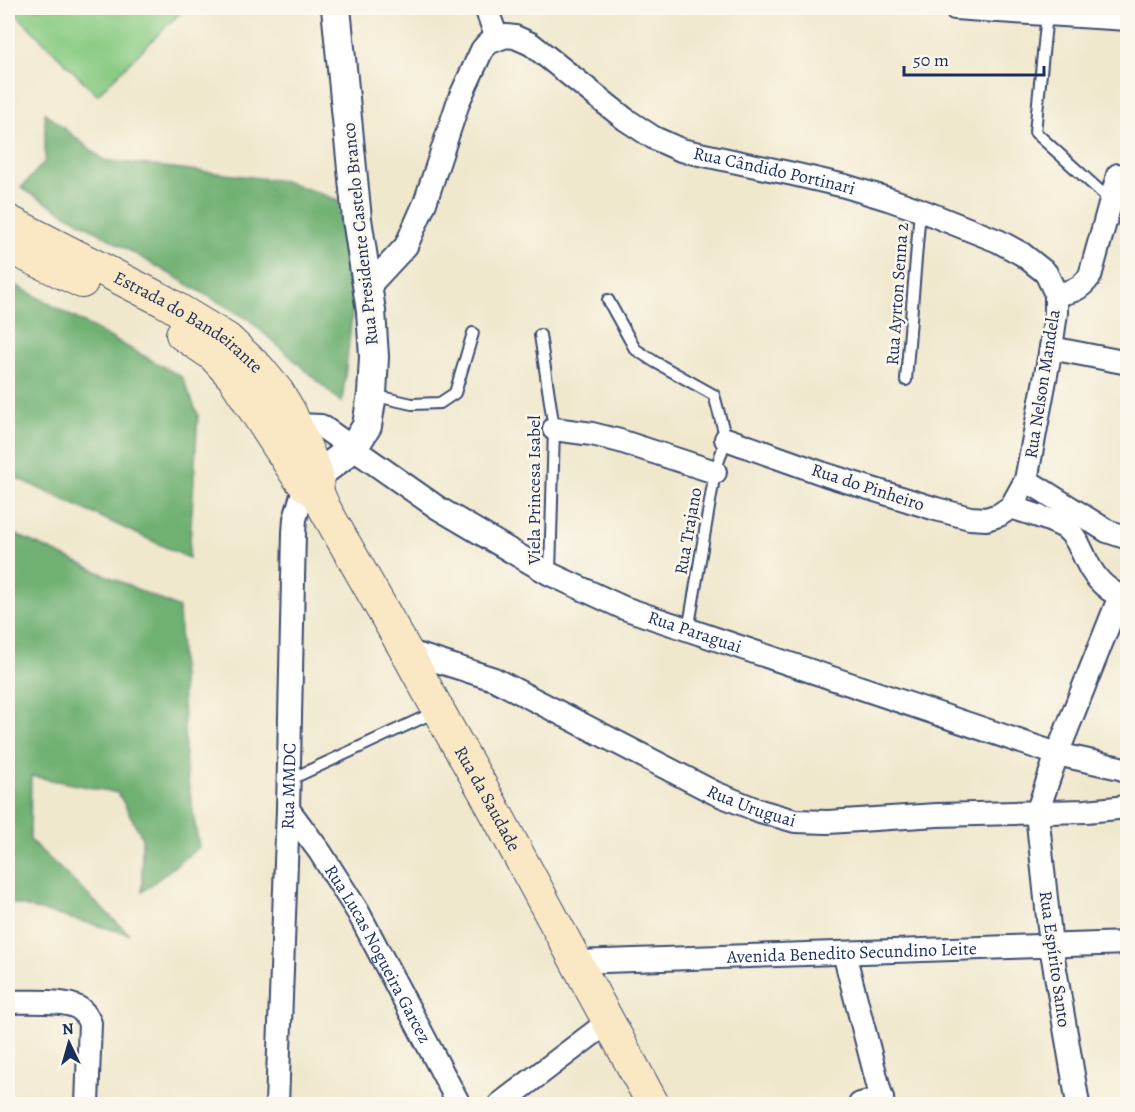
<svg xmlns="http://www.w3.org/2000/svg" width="1135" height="1112" font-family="Alegreya,serif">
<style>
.green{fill:#8bcc84;stroke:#537e71;stroke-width:1.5}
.forest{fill:#70b072;stroke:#467068;stroke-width:1.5}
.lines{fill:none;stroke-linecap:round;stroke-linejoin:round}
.service-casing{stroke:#3b4b6f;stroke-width:14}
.minor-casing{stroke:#3b4b6f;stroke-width:26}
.tertiary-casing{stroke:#3b4b6f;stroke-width:32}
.secondary-casing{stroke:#3b4b6f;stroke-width:34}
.service{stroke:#fff;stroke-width:10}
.minor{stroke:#fff;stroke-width:22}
.tertiary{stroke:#fff;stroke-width:28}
.secondary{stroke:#fae7c3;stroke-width:32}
.labels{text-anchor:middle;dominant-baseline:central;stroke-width:5;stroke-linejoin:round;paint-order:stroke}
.street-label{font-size:18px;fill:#1b2f5e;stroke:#fbf7ec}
</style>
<rect width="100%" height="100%" fill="#fbf7ec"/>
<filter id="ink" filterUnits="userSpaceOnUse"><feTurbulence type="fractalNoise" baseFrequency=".0167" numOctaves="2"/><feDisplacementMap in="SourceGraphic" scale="12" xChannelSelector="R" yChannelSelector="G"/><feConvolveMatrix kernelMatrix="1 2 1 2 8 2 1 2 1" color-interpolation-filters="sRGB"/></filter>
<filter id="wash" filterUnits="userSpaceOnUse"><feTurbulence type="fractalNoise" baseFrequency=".008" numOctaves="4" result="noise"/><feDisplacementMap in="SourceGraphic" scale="24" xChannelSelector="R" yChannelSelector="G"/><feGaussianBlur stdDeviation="1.35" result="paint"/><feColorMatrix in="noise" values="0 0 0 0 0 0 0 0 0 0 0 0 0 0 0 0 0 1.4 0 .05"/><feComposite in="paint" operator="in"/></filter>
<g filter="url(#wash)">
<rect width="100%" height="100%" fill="#f0e8cd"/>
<!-- green -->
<path class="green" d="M10,8H185L97,95Z"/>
<!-- forest -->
<g class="forest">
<path d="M45,113L104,160L285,181L338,200L353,307L342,403L248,319L21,188L45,161Z"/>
<path d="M8,281L182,377L198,415L189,558L8,474Z"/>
<path d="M8,531L179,608L186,770L199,847L142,892V837L118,793L31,776L30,840L129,934L8,902Z"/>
</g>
</g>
<g filter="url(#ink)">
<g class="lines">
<!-- service casing -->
<g class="service-casing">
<g id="service">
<path d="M1047,14L1035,132L1111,201"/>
<path d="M608,300L635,349L655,362L714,395L726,439L715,472L688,631"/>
<path d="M540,335L554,429L550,573"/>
<path d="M906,380L920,210"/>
<path d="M372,395L412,404L440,403L455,393L473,333"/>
<path d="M289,780L435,712"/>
</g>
</g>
<!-- minor casing -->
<g class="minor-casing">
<g id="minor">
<path d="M486,8L497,38"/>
<path d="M955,8L983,10L1128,19"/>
<path id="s1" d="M367,288L406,246L425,203L459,100L482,50L488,43L506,36L515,37L531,44L625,119L654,138L681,150L793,174L845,186L888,199L920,210L998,241L1022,254L1046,273L1056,294V313L1051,348L1026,480L1011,507L999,515L986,519L970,518L936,509L827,475L726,439"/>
<path d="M1056,294C1072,292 1080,290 1090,276L1118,175"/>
<path d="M1051,348L1128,363"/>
<path id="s2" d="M296,425L321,426L438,508L550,574L624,608L1057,754L1120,768L1128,771"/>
<path d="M554,429L592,434L620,441L715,472"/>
<path d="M1026,480L1107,531L1128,538"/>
<path d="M1011,507C1025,512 1058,521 1068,530C1078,539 1081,550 1087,562C1095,579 1109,593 1128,599"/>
<path id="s3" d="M406,651L494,679L715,793L760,811L795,821L828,822L937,815L1086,811L1128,807"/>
<path id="s4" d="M288,809L320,852L358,912L459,1104"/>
<path d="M844,953L883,1104"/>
<path id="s5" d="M576,962L1128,943"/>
<path d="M8,1002C25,1002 60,1000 74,1006C83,1009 86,1015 90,1023L87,1104"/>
<path id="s6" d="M277,1104L288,809L294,533L295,519L305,485"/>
<path d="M500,1104L608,1022"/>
<path d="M860,1104L882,1098"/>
<path d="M1078,1104L1051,946L1037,813L1057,754L1120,596"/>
</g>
</g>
<!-- tertiary casing -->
<g class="tertiary-casing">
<path id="tertiary" d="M305,485L353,448L367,426L372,394L374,357L371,311L357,219L336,8"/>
</g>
<!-- secondary casing -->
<g class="secondary-casing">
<g id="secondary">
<path id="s7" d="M8,221L164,301L227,339L259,369L278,392L290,412L315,469L317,476L318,493L325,509L406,651L448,728L484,791L653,1104"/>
<path d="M8,247L82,282"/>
<path d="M182,334L213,355L233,377L298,477L305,485L317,493"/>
</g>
</g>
<!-- service -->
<use href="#service" class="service"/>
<!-- minor -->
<use href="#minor" class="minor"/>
<!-- tertiary -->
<use href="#tertiary" class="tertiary"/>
<!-- secondary -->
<use href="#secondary" class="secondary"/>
</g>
</g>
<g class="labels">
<!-- street labels -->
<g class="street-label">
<text stroke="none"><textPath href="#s1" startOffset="603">Rua Cândido Portinari</textPath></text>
<text transform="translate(360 234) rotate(-96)">Rua Presidente Castelo Branco</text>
<text transform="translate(897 294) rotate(-86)">Rua Ayrton Senna 2</text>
<text stroke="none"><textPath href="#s7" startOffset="207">Estrada do Bandeirante</textPath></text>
<text transform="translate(1042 384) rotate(-81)">Rua Nelson Mandela</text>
<text transform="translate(868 487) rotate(18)">Rua do Pinheiro</text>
<text transform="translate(534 490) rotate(-90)">Viela Princesa Isabel</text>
<text transform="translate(688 531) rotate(-80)">Rua Trajano</text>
<text stroke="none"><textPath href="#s2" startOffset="454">Rua Paraguai</textPath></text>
<text stroke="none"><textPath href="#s6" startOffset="318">Rua MMDC</textPath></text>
<text stroke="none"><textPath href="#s7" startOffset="782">Rua da Saudade</textPath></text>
<text stroke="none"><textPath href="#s3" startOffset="380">Rua Uruguai</textPath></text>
<text stroke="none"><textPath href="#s5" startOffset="276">Avenida Benedito Secundino Leite</textPath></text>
<text stroke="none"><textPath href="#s4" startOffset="171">Rua Lucas Nogueira Garcez</textPath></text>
<text transform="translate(1055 959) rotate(82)">Rua Espírito Santo</text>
</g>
</g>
<!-- margin -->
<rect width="1135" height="1112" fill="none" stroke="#fbf7ec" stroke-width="30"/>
<!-- north arrow -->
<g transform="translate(69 1043) rotate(355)" stroke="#fbf7ec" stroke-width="4.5" paint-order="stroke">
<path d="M0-4.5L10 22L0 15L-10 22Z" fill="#1b2f5e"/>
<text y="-9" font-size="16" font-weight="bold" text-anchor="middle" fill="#1b2f5e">N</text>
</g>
<!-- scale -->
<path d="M904 66v9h140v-9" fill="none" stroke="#1b2f5e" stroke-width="3"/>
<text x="913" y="66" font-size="18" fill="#1b2f5e" stroke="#fbf7ec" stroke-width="4.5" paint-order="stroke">50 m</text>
</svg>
